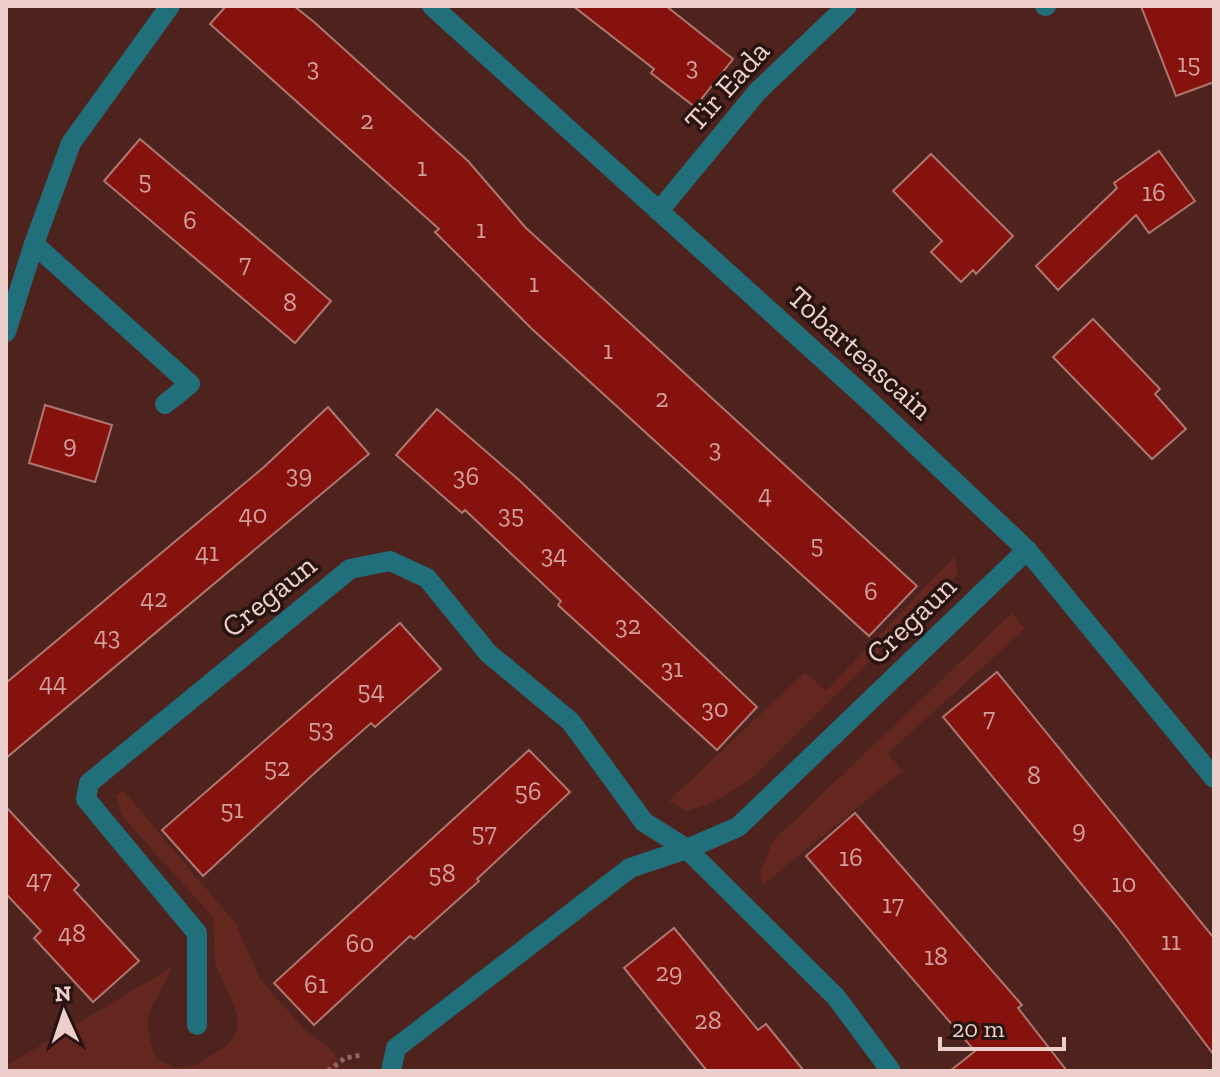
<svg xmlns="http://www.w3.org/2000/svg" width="1220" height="1077" font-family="'Zilla Slab',serif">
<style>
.green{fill:#642720}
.building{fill:#86120e;stroke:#ad7871;stroke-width:2}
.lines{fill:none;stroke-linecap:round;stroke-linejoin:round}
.path{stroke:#8e6863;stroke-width:5;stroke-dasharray:4 4;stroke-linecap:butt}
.minor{stroke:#206f7b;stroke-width:20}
.labels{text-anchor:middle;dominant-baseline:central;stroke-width:7;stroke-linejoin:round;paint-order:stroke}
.number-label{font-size:26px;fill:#d29f9b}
.street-label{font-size:30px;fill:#ecceca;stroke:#271310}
</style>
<rect width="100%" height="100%" fill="#4e221d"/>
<!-- green -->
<g class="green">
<path d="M955,556L957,575L750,780L713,802L687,811L669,801L805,672L826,691Z"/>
<path d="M1012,613L1025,629L888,753L902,771L763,885L760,873L772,842Z"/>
<path d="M123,790L236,924L260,979L304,1029L335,1053L340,1071H6V1066L172,967C154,1009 138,1011 156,1059L176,1068L196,1065L228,1045L237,1031V1013L215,963L213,917L122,816L116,796Z"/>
</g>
<!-- building -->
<g class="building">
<path d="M226,6H294L314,22L468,161L525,227L917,586L869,636L532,329L435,232L439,229L210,24Z"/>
<path d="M573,6H666L733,59L695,107L651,73L654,69Z"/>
<path d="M1141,6H1214V82L1176,96Z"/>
<path d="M140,139L331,301L295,343L104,181Z"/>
<path d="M1159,151L1195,201L1149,233L1136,215L1058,290L1036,266L1117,188L1114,183Z"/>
<path d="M931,154L1013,236L976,274L973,270L961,282L931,252L942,241L893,191Z"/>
<path d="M1093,319L1160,389L1155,394L1186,429L1152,459L1053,357Z"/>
<path d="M45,405L112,425L95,482L29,463Z"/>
<path d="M328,407L369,454L6,758V683L264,467Z"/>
<path d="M437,409L519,480L757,707L717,750L558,605L561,601L465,510L462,513L396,455Z"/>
<path d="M400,623L441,669L375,727L371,723L319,769L203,876L162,830Z"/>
<path d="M997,672L1214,938V1055L1117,927L943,717Z"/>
<path d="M529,750L570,792L477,879L479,881L414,939L410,936L314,1025L274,983Z"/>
<path d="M6,807L79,885L74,890L139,961L93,1002L34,938L41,931L6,894Z"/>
<path d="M855,813L1022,1005L1018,1008L1067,1071H950L975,1051L806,856Z"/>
<path d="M674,928L758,1030L766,1024L804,1071H707L624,968Z"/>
</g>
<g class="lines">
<!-- path -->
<path class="path" d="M328,1071L345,1058L362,1055"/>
<!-- minor -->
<g class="minor">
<path d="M432,6L865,397L1027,550L1214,778"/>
<path d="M1045,6H1046"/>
<path d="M659,211L757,92L847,6"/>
<path d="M6,332L34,244"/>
<path d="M165,404L190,384L34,244L71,143L170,6"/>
<path d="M197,1025V933L86,799L89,783L350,569L390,561L427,578L488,653L571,722L644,822L687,849L738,827L1027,550"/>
<path d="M391,1071L396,1048L630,868L687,849L836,997L891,1071"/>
</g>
</g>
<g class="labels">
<!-- number labels -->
<g class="number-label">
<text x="1189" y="63">15</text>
<text x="692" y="66">3</text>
<text x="313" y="67">3</text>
<text x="367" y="120">2</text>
<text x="422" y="167">1</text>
<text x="145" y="180">5</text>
<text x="1154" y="192">16</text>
<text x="190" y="220">6</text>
<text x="481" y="229">1</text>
<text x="245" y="263">7</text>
<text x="534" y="283">1</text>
<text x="290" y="302">8</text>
<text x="608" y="350">1</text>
<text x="662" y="398">2</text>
<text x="70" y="444">9</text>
<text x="715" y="448">3</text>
<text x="299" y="474">39</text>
<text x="466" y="476">36</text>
<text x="765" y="494">4</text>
<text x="253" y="514">40</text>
<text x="511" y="514">35</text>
<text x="817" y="544">5</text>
<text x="207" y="552">41</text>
<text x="554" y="554">34</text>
<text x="871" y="591">6</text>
<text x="154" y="598">42</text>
<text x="628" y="625">32</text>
<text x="107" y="636">43</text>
<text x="672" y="668">31</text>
<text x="53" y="682">44</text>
<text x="371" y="690">54</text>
<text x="715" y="708">30</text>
<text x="989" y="717">7</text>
<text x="321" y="728">53</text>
<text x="277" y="767">52</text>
<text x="1034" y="775">8</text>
<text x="528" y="791">56</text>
<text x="232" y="809">51</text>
<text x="1079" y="829">9</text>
<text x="484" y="832">57</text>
<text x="851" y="857">16</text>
<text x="442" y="873">58</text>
<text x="39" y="879">47</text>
<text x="1124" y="883">10</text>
<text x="893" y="904">17</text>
<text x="72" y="933">48</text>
<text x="1171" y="941">11</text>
<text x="360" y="943">60</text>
<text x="936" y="956">18</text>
<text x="669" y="972">29</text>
<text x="316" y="984">61</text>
<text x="708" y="1020">28</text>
</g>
<!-- street labels -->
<g class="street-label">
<text transform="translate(727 86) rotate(-48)">Tir Eada</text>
<text transform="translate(860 353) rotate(42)">Tobarteascain</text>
<text transform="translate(269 596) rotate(-39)">Cregaun</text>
<text transform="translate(911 620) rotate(-44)">Cregaun</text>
</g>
</g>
<!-- border -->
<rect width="1220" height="1077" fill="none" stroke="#ecceca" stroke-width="16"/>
<!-- north arrow -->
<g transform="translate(64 1013) rotate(357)" stroke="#271310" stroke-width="6" paint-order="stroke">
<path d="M0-6L14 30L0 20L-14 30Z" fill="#ecceca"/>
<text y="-12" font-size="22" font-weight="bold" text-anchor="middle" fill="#ecceca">N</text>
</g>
<!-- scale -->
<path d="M940 1037v12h124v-12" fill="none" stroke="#ecceca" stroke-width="4"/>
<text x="952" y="1037" font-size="24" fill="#ecceca" stroke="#271310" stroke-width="6" paint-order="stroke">20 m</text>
</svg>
